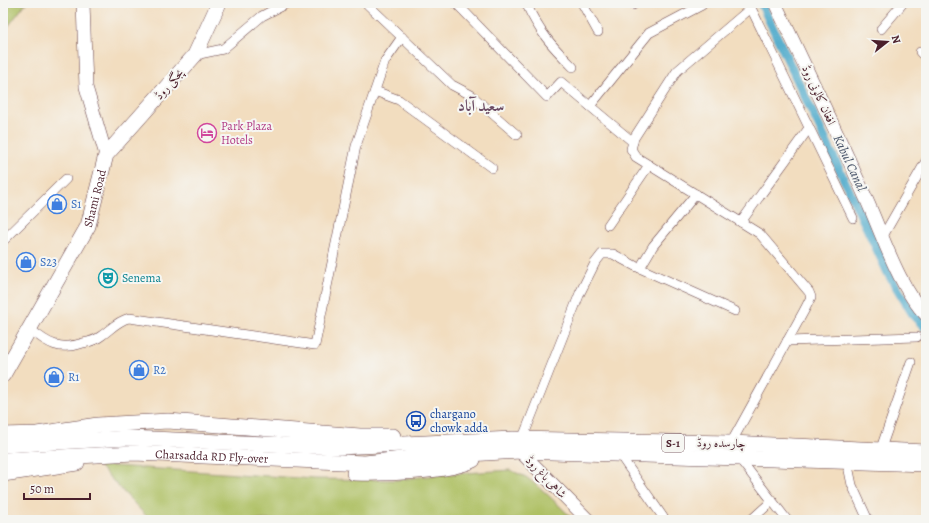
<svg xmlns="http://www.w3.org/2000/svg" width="929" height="523" font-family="Alegreya,Amiri,serif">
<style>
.green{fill:#aec064;stroke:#7c7048}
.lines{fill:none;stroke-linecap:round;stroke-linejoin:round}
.canal{stroke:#4ba9ca;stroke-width:9}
.street-casing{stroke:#633c41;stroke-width:10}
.secondary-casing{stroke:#633c41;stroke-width:14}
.primary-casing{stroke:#633c41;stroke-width:16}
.street{stroke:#fff;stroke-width:9}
.secondary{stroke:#fff;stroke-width:13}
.primary{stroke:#fff;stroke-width:15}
.labels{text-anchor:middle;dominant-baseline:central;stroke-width:4;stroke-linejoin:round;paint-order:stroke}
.shield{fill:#f6f6f2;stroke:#7e6067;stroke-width:1}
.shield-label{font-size:11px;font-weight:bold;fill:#4a1f2b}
.street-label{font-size:12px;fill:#4a1f2b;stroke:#f6f6f2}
.hotel-label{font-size:12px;fill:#b23c85;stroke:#f6f6f2;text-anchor:start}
.shop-label{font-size:12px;fill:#366cbe;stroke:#f6f6f2;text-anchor:start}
.culture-label{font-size:12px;fill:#0d838f;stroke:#f6f6f2;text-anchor:start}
.transit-label{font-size:12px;fill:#164399;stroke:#f6f6f2;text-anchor:start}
.water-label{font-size:13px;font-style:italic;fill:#4a566b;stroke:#f6f6f2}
.district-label{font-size:16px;font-weight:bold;fill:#6c4c64;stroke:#f6f6f2}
</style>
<rect width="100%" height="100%" fill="#f6f6f2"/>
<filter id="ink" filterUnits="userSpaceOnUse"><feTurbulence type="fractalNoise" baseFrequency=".025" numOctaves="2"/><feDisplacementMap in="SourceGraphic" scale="8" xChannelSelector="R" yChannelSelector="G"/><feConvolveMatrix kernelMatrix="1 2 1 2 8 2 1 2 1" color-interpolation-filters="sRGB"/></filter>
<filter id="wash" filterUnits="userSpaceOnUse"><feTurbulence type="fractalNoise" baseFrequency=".012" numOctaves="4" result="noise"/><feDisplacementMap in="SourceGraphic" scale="16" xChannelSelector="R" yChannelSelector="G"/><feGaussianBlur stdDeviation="0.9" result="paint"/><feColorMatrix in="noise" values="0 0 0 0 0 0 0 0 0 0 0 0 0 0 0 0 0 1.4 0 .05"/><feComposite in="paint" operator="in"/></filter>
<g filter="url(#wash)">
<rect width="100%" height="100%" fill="#f2ddbf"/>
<!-- green -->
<g class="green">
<path d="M3,3H26L3,33Z"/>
<path d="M98,465L315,479L397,480L436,475L510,470L526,477L546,493L574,520H150Z"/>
</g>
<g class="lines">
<!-- canal -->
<path class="canal" d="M761,3L889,275L914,316L926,328"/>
</g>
</g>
<g filter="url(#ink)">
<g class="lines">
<!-- street casing -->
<g class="street-casing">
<g id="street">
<path d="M366,3L452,85L471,95L517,135"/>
<path d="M456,3L547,97L561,82L633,142"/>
<path d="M526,3C539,32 551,45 573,67"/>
<path d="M582,3L598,32"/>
<path d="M632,3L633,5"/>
<path d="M750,3L751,8L853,218"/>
<path d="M881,29L903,3"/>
<path d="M920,52L926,58"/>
<path d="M195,55L223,49L262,16L287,3"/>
<path d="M375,91L399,100L492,168"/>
<path d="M590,106L649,33L702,5"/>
<path d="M741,222L809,128"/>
<path d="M608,225L649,165"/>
<path d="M883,236L926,161"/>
<path d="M3,241L66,179"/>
<path d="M640,268L653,246L696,194"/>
<path d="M30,329C48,344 60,351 83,343C89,342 96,340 101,336C110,330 117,321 129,318L315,345L356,146L385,61L402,37"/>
<path d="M787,341L917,337"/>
<path d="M522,440L580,293L595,263L602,254H613L635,266L735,311"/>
<path d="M731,443L805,309L811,297L809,292L760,234L636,157L631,149L634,138L677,71L751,8"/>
<path d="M880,451L911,362"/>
<path d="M620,455L665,520"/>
<path d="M739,458L787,520"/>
<path d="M847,461L852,485L868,520"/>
<path d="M751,520L772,501"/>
</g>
</g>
<!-- secondary casing -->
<g class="secondary-casing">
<g id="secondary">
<path d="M83,3L86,87L106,155"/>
<path d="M775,3C805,66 836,130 864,194C881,230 898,287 926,315"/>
<path d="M520,451L588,520"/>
</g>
</g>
<!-- primary casing -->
<g class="primary-casing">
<g id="primary">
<path id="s1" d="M3,375L88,226L106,155L195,55L219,3"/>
<path d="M3,435L37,434L98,425L168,421L360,436H393"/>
<path d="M3,445L129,438L338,447L513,439L731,443L926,452"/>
<path id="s2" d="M3,460L134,453L365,463L420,457L520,451L926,464"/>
<path d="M354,473C381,474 451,472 473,460"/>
<path d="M3,474L77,463"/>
</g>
</g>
<!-- street -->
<use href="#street" class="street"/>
<!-- secondary -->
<use href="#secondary" class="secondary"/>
<!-- primary -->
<use href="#primary" class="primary"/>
</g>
</g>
<!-- icons -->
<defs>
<g id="hotel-ring" transform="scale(1)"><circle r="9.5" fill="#f6f6f2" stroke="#d1479c" stroke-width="1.5"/><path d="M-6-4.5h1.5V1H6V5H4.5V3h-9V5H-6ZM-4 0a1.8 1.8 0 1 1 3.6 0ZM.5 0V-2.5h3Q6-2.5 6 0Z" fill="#d1479c"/></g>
<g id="shop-ring" transform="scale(1)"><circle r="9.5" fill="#f6f6f2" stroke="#3f7fe0" stroke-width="1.5"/><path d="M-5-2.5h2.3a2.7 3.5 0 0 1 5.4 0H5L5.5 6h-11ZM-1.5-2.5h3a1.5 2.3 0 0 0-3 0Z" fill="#3f7fe0"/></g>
<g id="theatre-ring" transform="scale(1)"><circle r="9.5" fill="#f6f6f2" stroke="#0f9aa8" stroke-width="1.5"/><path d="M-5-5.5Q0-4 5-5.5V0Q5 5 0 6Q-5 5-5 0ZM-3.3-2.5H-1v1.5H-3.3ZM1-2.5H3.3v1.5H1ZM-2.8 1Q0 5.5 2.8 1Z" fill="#0f9aa8"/></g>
<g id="bus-ring" transform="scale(1)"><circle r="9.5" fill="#f6f6f2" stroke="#1a4fb4" stroke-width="1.5"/><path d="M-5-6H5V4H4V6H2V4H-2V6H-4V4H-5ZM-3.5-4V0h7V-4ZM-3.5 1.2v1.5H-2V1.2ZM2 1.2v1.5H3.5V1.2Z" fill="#1a4fb4"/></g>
</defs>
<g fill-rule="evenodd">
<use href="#hotel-ring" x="207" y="133"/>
<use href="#shop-ring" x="57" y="204"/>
<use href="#shop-ring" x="26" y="262"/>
<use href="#theatre-ring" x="108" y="278"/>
<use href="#shop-ring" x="139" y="370"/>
<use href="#shop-ring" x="54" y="377"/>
<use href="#bus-ring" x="416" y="421"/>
</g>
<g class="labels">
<!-- shield labels -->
<rect class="shield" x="662" y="434" width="22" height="18" rx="3"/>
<g class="shield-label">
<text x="673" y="443">S-1</text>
</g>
<!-- street labels -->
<g class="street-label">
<text transform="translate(169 84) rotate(-49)">پجگی روڈ</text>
<text transform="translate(819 95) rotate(65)">افغان کالونی روڈ</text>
<text stroke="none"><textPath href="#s1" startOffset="200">Shami Road</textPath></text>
<text transform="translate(721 443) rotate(1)">چارسدہ روڈ</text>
<text stroke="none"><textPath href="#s2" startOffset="209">Charsadda RD Fly-over</textPath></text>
<text transform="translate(546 477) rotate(46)">شاہی باغ روڈ</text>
</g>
<!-- hotel labels -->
<g class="hotel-label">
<text x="221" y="126">Park Plaza<tspan x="221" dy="14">Hotels</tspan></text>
</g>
<!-- shop labels -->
<g class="shop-label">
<text x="71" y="204">S1</text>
<text x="40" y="262">S23</text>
<text x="153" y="370">R2</text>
<text x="68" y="377">R1</text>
</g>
<!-- culture labels -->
<g class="culture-label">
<text x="122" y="278">Senema</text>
</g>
<!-- transit labels -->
<g class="transit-label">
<text x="430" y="414">chargano<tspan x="430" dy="14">chowk adda</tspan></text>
</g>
<!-- water labels -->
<g class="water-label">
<text transform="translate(850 163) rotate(65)">Kabul Canal</text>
</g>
<!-- district labels -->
<g class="district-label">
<text x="481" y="106">سعید آباد</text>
</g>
</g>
<!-- margin -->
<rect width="929" height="523" fill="none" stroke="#f6f6f2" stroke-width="16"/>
<!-- north arrow -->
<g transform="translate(887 42) rotate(73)" stroke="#f6f6f2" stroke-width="3" paint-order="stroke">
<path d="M0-3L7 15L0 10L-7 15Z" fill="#4a1f2b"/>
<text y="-6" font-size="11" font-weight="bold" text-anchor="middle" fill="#4a1f2b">N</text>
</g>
<!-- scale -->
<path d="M24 493v6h66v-6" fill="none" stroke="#4a1f2b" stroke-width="2"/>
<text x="30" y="493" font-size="12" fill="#4a1f2b" stroke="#f6f6f2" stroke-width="3" paint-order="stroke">50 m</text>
</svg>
